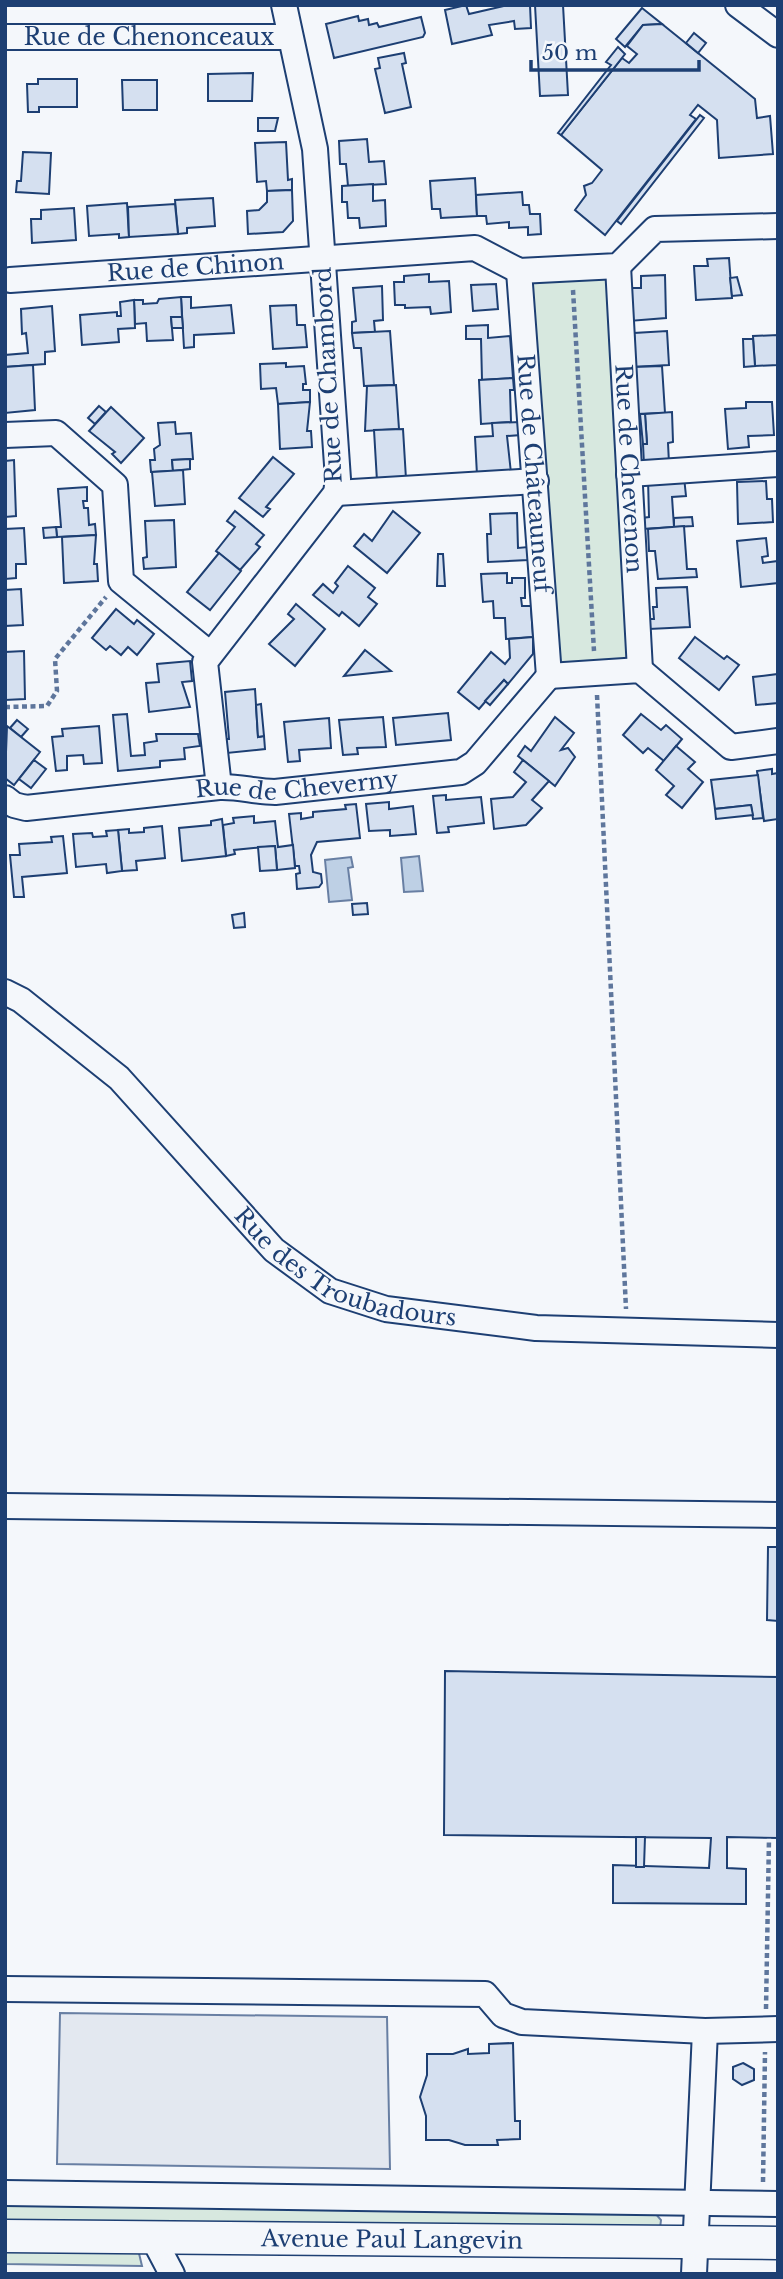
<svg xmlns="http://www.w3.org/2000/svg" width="783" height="2279" font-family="'Libre Baskerville',serif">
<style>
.green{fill:#d7e8df;stroke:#687fa3;stroke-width:2}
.parking{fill:#e3e8f0;stroke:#687fa3;stroke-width:2}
.water{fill:#bed0e5;stroke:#687fa3;stroke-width:2}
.building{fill:#d5e0f0;stroke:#1d3f73;stroke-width:2}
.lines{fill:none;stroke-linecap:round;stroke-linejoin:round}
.minor-casing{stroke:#1d3f73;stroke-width:28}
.major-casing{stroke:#1d3f73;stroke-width:35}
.path{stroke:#5e769c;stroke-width:4.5;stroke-dasharray:5 3.5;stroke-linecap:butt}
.minor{stroke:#f4f7fb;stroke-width:24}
.major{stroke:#f4f7fb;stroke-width:32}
.labels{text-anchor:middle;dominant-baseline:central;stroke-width:5;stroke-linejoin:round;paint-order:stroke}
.street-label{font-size:23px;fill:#1d3f73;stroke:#f4f7fb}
</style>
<rect width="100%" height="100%" fill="#f4f7fb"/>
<!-- green -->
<g class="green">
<path d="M618,266L640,670L549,676L519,271Z"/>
<path d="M5,2204L655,2213L661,2220L660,2228L5,2222Z"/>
<path d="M137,2245L142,2266L5,2264V2249Z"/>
</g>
<!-- parking -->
<path class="parking" d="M60,2013L387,2017L390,2169L57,2164Z"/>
<!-- water -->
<g class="water">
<path d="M419,856L423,891L404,892L401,858Z"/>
<path d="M351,857L353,867L348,868L352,900L329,902L325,860Z"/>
</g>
<!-- building -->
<g class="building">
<path d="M466,5L469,14L508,5H530L531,28L515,29L514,21L489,25L492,35L452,44L445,10Z"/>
<path d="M535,5H563L568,95L540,96Z"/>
<path d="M642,8L662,24L643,25L625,47L616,39Z"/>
<path d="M358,16L359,21L368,19L369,25L377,23L379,27L421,17L425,33L423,37L334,58L326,24Z"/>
<path d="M662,24L755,99L757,118L770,116L773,154L719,158L717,120L698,105L690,115L696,119L605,235L575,210L586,195L584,186L592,183L602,170L561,135L622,58L629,63L637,54L627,46L643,25Z"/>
<path d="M694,33L706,43L698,53L686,43Z"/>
<path d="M618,47L625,54L561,135L558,133L611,65L606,62Z"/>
<path d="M404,53L406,63L402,64L411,107L385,113L375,69L380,68L378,58Z"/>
<path d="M253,73L252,101H208V74Z"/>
<path d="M38,79H77V107H39V112H28L27,84H38Z"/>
<path d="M122,80H157V110H123Z"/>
<path d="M700,115L704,118L621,224L617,221Z"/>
<path d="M258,118H278L275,131H258Z"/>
<path d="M367,139L369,162L384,161L386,184L348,186L346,164H340L339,141Z"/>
<path d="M286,142L288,180L292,179V190L267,191L266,181L257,182L255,143Z"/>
<path d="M23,152L51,153L49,194L16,192L17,181H21Z"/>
<path d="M475,178L477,216L441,218L440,209H432L430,181Z"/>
<path d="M373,184V201L385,200L386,226L360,228L359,218H348L347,202H342V186Z"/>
<path d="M292,190L293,221L283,232L248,234L247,211L259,210L267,202V191Z"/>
<path d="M522,192L523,205H529L530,214H540L541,234L528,235V227L509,228V222L487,224L486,216H477L476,195Z"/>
<path d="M213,198L215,226L187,228V233L178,234L175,200Z"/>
<path d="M127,203L129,237L119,238V234L89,236L87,206Z"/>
<path d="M175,204L178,234L129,237L128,207Z"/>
<path d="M74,208L76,240L32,243L31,219H41V210Z"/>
<path d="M729,258L732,298L696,300L694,266H708L707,259Z"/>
<path d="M429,274V282L449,281L451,312L431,314L430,307L405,308V305H395L394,282H404V276Z"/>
<path d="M665,275L666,318L629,321L631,288H641V276Z"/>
<path d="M737,277L742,295L732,296L730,278Z"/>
<path d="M496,284L498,309L473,311L471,285Z"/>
<path d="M382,286L383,320L374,321L375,332L352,333V322L356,321L353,288Z"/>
<path d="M181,297H191V308L231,305L234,333L194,335V347L184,348Z"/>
<path d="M181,297L182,317H171L173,340L147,341L146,323L135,324L134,300H143V304L157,303L159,299Z"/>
<path d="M134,300L135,328L118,329L119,342L82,345L80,315L117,312V316H121L120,302Z"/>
<path d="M296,305L297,325H305L307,347L273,349L270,306Z"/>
<path d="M52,306L55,351L45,352V364L5,367V355L28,353L26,333L22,334L21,309Z"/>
<path d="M171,317H182L183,328H172Z"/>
<path d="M488,325V338L510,336L513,378L482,380L481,339H466V326Z"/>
<path d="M390,331L394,385L364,386L361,348H354L352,333Z"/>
<path d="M667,331L669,365L632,367L631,347H635L634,333Z"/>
<path d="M778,335V365L755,366L753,336Z"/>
<path d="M743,339H753L755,366L744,367Z"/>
<path d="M286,363V367L304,366L306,384H303V390H310V402L278,404L276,388L261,389L260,364Z"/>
<path d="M33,365L35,410L5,413V367Z"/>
<path d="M662,366L665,413L635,414L634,367Z"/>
<path d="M513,378L514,390H510L511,422L481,424L479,380Z"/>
<path d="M396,385L399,429L365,431L367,386Z"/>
<path d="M310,402L307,431H311L312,447L280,449L278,404Z"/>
<path d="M746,402H772L774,435L748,436L749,447L728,449L725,409L746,408Z"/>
<path d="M99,406L106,412L95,424L88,418Z"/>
<path d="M111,407L144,438L121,463L112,454L115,452L89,431Z"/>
<path d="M672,412L673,442L668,443L669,463L644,465L643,444H647L645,414Z"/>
<path d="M640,414H645L647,444H643Z"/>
<path d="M175,422L176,434L191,433L193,459L172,460L173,471L151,472L150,460H155L154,449L160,445L158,423Z"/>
<path d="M520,422L521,435L507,436L511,473L477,475L475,437L493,436L492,423Z"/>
<path d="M403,429L406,479L377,481L374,430Z"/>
<path d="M273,457L294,474L266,507L270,509L263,517L239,498Z"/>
<path d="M190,459V469L173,471L172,460Z"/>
<path d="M14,460L16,516L5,517V461Z"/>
<path d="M183,470L185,504L155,506L152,472Z"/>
<path d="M684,477L686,496L672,497L674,527L642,529L641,518L649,517L648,479Z"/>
<path d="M766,481L767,499H772L773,522L738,524L737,482Z"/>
<path d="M87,487V501H83L84,508H88L89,525L95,524L96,535L57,537L56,527H61L58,489Z"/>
<path d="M235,511L264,535L256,544L260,547L240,570L216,551L235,527L227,521Z"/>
<path d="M393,511L420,533L387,573L354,546L364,534L372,541Z"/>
<path d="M517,513L518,548L528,547V560L488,562L487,534H491L490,514Z"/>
<path d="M692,517L693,526L674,527V518Z"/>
<path d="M174,520L176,567L144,569L143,558L147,557L145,521Z"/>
<path d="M684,526L687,569H696L697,577L658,579L655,551H649L648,529Z"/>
<path d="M56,527L57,537L44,538L43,528Z"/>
<path d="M24,528L26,564H16V578L5,579V529Z"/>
<path d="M96,535L94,564H97L98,581L64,583L62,537Z"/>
<path d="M766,538L768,556L762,557L763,563L778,561V583L741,587L737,541Z"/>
<path d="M219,553L241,571L210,610L187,592Z"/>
<path d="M438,554H443L445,586H437Z"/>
<path d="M348,566L375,588L368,597L377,604L359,626L342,612L339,616L313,595L323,584L333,593L338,586L335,583Z"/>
<path d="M507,573V583H512V578H525V598H521L522,606H531L533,637L506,639L505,618H494L493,601L483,602L481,574Z"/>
<path d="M687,587L690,627L649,629L648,619H654L653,607H657L656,588Z"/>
<path d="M21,589L23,625L5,626V639V590Z"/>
<path d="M296,604L325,629L295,666L269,644L294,619L288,614Z"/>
<path d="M116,609L134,624L137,620L154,634L137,655L128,647L121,655L110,646L106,650L92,638Z"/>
<path d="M533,637V654L508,684L504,680L479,709L458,692L491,652L505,664L510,658L509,639Z"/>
<path d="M695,637L724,659L727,656L739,665L719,690L679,658Z"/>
<path d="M365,650L391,671L344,676Z"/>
<path d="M24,651L25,699L5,700V652Z"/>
<path d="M190,661L192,681L182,682L190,707L149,712L146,683L159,682L157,664Z"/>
<path d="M778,674V703L756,705L753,677Z"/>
<path d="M504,680L508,684L490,705L485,701Z"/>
<path d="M255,689L258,737L264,736L265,749L227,753L226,739H229L225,692Z"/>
<path d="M261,704L264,736L258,737L256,705Z"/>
<path d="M448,713L451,740L396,745L393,718Z"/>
<path d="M127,714L131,756L145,755L144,743L157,741L156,734H198L200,746L184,748L185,759L160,761V767L118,771L113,715Z"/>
<path d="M641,714L661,730L666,725L682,739L664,761L648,748L643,753L623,735Z"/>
<path d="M383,717L386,747L357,748L358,754L343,755L339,720Z"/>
<path d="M555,717L574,733L561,750L568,748L575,757L555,786L518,756L525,746L531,751Z"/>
<path d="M329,718L331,748L299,750L300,761L288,762L284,722Z"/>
<path d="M17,720L28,729L21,737L10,728Z"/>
<path d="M7,726L40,752L14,785L5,778Z"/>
<path d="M99,726L102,763L84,764L83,755L67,756V770L56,771L52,737L63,736L62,729Z"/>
<path d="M676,746L695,762L688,769L703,782L682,808L666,795L674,786L656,770Z"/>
<path d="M34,760L46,769L31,788L19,779Z"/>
<path d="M523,760L549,781L532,800L542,808L526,825L494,829L491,799L513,797L526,782L514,772Z"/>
<path d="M772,769V774L778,773V819L764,821L757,771Z"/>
<path d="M758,775L763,818L753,819L751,805L715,809L711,780Z"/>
<path d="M446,795V800L481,797L484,823L448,827L449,832L437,833L433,796Z"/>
<path d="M389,802V809L413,806L416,834L390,836V830L369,831L366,804Z"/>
<path d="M356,804L360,838L317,842L311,855L313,872L321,874L322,883L319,887L297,889L296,874L300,873L299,866H295L289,814L301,813V819L313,817V812L346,809L345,805Z"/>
<path d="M751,805L753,815L716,819L715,809Z"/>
<path d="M254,816V823L275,821L278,847L293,845L295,868L277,870L275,846L234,850L235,854L226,856L223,825L234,823L233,818Z"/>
<path d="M222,819L226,856L182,861L179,828L211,825V821Z"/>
<path d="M162,826L165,858L136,861L137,870L122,871L118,830L129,829V833L144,832V828Z"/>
<path d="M118,830L122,871L107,873L106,864L76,867L73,834L92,833L93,837L107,836L106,831Z"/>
<path d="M63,836L67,873L22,877L24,897H14L10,855H20L19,844L52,842L51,837Z"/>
<path d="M275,846L277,870L260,871L258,847Z"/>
<path d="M367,903L368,914L353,915L352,904Z"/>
<path d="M244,913L245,927L234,928L232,915Z"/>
<path d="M768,1547H778V1621L767,1620Z"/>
<path d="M445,1671L778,1677V1838L727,1837V1868L746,1869V1904L613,1903V1865L709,1868L711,1838L444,1835Z"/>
<path d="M636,1837H645L644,1867H636Z"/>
<path d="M513,2043L515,2121H520V2139L497,2140L498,2145H465L449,2140H426V2116L420,2097L427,2075V2054H453L468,2049V2054L489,2053V2044Z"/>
<path d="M743,2063L754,2069V2080L742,2085L733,2079V2067Z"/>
</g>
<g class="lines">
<!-- minor casing -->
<g class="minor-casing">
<g id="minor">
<path d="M738,5L778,35"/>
<path id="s1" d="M5,37H290"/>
<path id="s2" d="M618,266L640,670"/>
<path id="s3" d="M519,271L549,676"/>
<path id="s4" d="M10,280L475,248L519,271L618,266L655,229L778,226"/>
<path d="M5,435L56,433L115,485L121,581L209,653"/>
<path d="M629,474L778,464"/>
<path d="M336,493L536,481"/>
<path d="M549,676L640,670L731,747L778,741"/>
<path d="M219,787L205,662L336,493L338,479L315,149L284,5"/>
<path id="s5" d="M5,798L14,805L26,808L219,787C239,786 255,792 275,792L461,772L475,763L549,676"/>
<path id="s6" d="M5,992L21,1000L119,1078L274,1250L330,1291L386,1309L536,1328L778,1335"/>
<path d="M5,1506L778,1515"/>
<path d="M5,1989L485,1994L503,2015L522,2022L705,2031L778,2029"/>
<path d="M5,2193L778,2204"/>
<path d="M153,2238L172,2274"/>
<path d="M694,2274L705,2031"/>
</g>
</g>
<!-- major casing -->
<g class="major-casing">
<g id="major">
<path id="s7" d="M5,2236L778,2243"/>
</g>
</g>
<!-- path -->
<g class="path">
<path d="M573,290L594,651"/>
<path d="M597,695L626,1309"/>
<path d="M5,707L47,706L57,691L55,659L106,597"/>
<path d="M766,2009L769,1838"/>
<path d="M763,2182L765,2052"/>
</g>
<!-- minor -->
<use href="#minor" class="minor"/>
<!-- major -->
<use href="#major" class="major"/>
</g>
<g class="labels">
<!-- street labels -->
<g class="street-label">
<text stroke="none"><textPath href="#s1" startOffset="144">Rue de Chenonceaux</textPath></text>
<text stroke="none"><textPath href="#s4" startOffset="186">Rue de Chinon</textPath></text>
<text transform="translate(328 375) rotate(-93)">Rue de Chambord</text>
<text stroke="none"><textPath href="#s2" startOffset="203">Rue de Chevenon</textPath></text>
<text stroke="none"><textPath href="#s3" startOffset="203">Rue de Châteauneuf</textPath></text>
<text stroke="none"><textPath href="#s5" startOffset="296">Rue de Cheverny</textPath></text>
<text stroke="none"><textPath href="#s6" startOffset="448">Rue des Troubadours</textPath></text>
<text stroke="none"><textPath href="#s7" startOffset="387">Avenue Paul Langevin</textPath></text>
</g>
</g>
<!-- border -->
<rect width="783" height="2279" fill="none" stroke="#1d3f73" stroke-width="14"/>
<!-- scale -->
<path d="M531 60v10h168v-10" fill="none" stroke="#1d3f73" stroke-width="3.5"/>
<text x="542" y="60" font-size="21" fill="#1d3f73" stroke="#f4f7fb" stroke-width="5" paint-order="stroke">50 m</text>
</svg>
